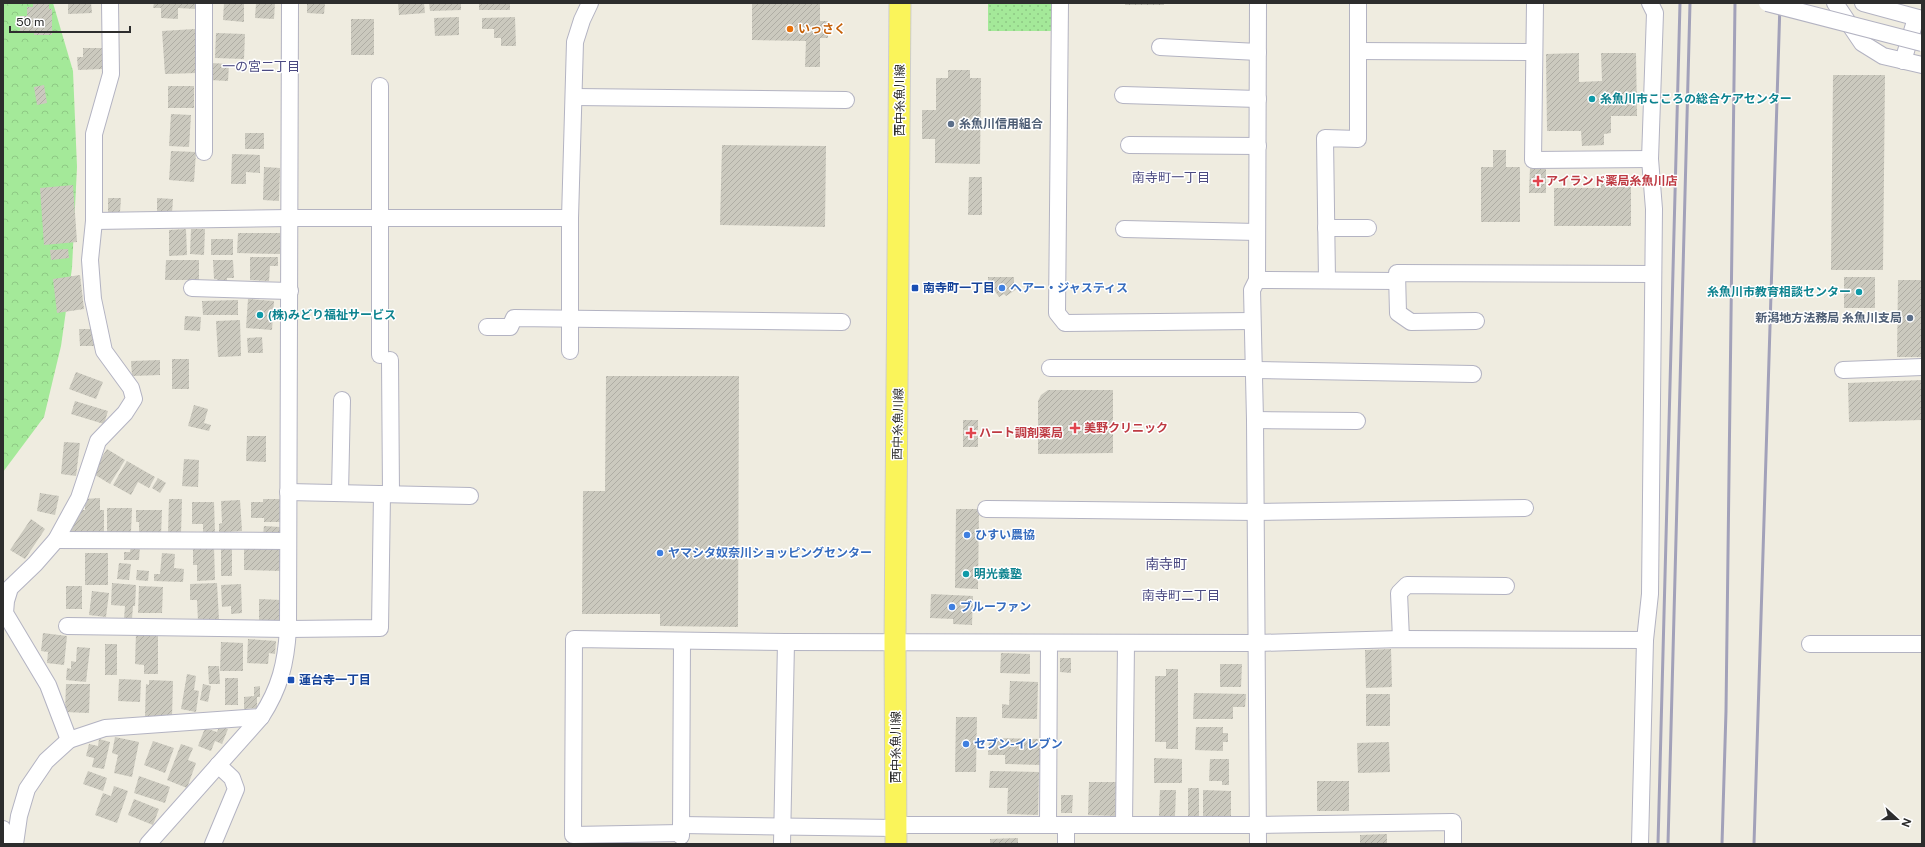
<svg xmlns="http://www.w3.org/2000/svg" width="1925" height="847" font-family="'Public Sans','Noto Sans JP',sans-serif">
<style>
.forest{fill:url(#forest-crowns)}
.park{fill:url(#park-dots)}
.building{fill:url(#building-hatch)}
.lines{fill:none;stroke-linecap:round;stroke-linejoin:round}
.minor-casing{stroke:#b3b3c2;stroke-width:18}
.major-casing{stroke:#cdcdcd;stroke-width:23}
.minor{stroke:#fff;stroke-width:16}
.major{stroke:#faf45a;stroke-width:21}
.rail{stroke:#a2a1b9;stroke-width:3}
.minor-bridge-casing{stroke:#b3b3c2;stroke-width:18;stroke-linecap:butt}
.minor-bridge{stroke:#fff;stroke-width:16}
.food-dot{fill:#e8710a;stroke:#fff;stroke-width:1.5}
.culture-dot{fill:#0f9aa8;stroke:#fff;stroke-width:1.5}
.service-dot{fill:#5c6f8a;stroke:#fff;stroke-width:1.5}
.health-dot{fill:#e0444e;stroke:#fff;stroke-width:1.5}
.transit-dot{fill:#1a4fb4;stroke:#fff;stroke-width:1.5}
.shop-dot{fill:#3f7fe0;stroke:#fff;stroke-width:1.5}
.labels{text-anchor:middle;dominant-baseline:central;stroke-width:3;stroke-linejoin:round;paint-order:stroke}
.food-label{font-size:12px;font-weight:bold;fill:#c56008;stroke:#fff;text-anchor:start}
.culture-label{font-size:12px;font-weight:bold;fill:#0d838f;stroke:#fff;text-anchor:start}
.street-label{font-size:12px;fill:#2d2d2d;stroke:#fff}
.service-label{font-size:12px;font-weight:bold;fill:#4e5e75;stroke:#fff;text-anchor:start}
.health-label{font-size:12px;font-weight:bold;fill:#be3a42;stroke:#fff;text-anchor:start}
.transit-label{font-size:12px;font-weight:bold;fill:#164399;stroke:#fff;text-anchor:start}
.shop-label{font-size:12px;font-weight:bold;fill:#366cbe;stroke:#fff;text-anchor:start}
.neighbourhood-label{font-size:13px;fill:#4b4a82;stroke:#fff}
.quarter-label{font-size:14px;fill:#4b4a82;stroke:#fff}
</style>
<defs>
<pattern id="forest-crowns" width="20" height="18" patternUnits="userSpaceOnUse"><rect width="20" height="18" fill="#a4e999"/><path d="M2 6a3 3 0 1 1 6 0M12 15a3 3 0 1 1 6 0" fill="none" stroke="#8ec884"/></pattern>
<pattern id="park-dots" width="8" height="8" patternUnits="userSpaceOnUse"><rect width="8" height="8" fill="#a4e999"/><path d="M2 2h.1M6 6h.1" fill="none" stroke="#8ec884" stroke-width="1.8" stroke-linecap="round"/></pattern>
<pattern id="building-hatch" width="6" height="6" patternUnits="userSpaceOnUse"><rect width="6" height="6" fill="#cbc9be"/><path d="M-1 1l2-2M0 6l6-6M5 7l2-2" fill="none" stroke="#afada4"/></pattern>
</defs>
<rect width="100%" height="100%" fill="#efece0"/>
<!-- forest -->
<path class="forest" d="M3,3H53L73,71L77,167L72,268L61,346L44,417L3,472Z"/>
<!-- park -->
<rect class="park" x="988" y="3" width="64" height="28"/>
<!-- building -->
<g class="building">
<path d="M33,3H49V9H52V35H34V31H20V16H27V7H33Z"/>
<path d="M68,3H91L92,13L68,14Z"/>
<path d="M154,3H196V9L178,8V19L161,18V8H153Z"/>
<path d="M224,3H244V22L223,20Z"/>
<path d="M256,3H275L274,19L255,18Z"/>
<path d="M307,3H325L324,14L307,13Z"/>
<path d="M398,3H424L425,13L399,15Z"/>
<path d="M429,3H461V10L430,11Z"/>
<rect x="479" y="3" width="31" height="7"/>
<path d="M752,3H820V21H828V38H820V67H805L806,41L752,40Z"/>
<rect x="1125" y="3" width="39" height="2"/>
<path d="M459,17V35L435,36L434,18Z"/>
<path d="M515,17L516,46H501V38H494V29H482V18Z"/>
<rect x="351" y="19" width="23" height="36"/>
<path d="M195,29L197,73L165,74L162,31Z"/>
<path d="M216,33L245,34L244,59L215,58Z"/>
<path d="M83,48H103V69L78,70L77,57H83Z"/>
<path d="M1579,53V82L1602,81L1601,53H1636L1637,116H1611V133L1604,134V145L1582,146L1581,131H1547L1546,54Z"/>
<path d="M211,63L229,64L228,81L210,80Z"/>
<path d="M948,70H970V78H981L980,164L935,163V139H922V110H936V78H948Z"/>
<path d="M1833,75H1885L1883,270H1831Z"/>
<path d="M44,85L47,103L37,105L34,87Z"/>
<rect x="168" y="86" width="26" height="22"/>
<path d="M171,114L191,115L189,147L169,146Z"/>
<rect x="245" y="133" width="19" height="16"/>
<path d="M722,145L826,146L825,227L720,225Z"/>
<path d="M1493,150H1506V167H1520V222H1481V167H1493Z"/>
<path d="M171,151L196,152L194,182L169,180Z"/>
<path d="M232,154L260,155V173L246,172V184H231Z"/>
<path d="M264,167L280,168L279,201L263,200Z"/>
<path d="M1530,168L1546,169V193H1529Z"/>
<path d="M969,177H982V215H968Z"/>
<path d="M1601,179H1631V226H1554V188H1601Z"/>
<path d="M73,185L77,242L44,245L40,188Z"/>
<path d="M108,198H121L120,212H108Z"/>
<path d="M157,198L173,199L172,213L157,212Z"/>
<path d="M186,229L187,255L169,256V230Z"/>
<path d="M191,229H205L204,255L190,254Z"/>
<path d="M238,233H280V254L237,253Z"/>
<rect x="211" y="239" width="22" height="16"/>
<path d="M68,249L69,258L51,260L50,250Z"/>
<path d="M250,257H278V266H270L269,281L250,280Z"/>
<path d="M166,260H199V280H165Z"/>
<path d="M213,260H233L234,278H227V284H217V279H214Z"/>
<path d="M80,275L84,309L57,313L53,279Z"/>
<path d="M988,277H1014V284L1017,289L1006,296L1004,294L999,297L995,291H988Z"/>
<rect x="1844" y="277" width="31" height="31"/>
<path d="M1898,280H1922V357H1897Z"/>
<path d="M248,299L274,301L272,330L246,328Z"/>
<path d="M238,300V315H203L202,301Z"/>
<path d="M185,316L201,317L200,331L184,330Z"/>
<path d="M240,320L241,356L218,357L216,321Z"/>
<path d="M79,329H95V346H80Z"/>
<path d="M262,337L263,353H248L247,338Z"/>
<rect x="172" y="359" width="17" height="30"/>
<path d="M160,360V375L132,376L131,361Z"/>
<path d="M76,372L103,382L96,399L69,389Z"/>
<path d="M606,376H739L738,627L660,626V614H582L583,491H605Z"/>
<path d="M1922,380V420L1849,422L1848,383Z"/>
<path d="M1048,390H1113V453L1038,454V401L1041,395Z"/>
<path d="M75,401L108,411L104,424L71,414Z"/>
<path d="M194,405L208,409L204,423L211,425L209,431L188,426Z"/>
<rect x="963" y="420" width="15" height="27"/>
<path d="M247,436H266V462L246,461Z"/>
<path d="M64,442L80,443L76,476L61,474Z"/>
<path d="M107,449L125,460L110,484L92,473Z"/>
<path d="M184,459L199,460L198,487L182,486Z"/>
<path d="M127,461L155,477L149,488L138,482L131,495L113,485Z"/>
<path d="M158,478L166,483L160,493L152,488Z"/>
<path d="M40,493L59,496L55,515L37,511Z"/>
<path d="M100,498V510H104V532L68,533L79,510H85V499Z"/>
<path d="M169,499H182L181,534L168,533Z"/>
<path d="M263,499H280V522H264V518H251V502H263Z"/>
<path d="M240,500L242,531L226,532V535L219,536V524L222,523L221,501Z"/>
<path d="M192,502H214L215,533L203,534V524H192Z"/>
<path d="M107,508H132L131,532H107Z"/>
<path d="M956,509H979L978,589L955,588Z"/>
<path d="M136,510H162L161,536L139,535V522H136Z"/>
<path d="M31,519L45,529L25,559L10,550Z"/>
<path d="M264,526L280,527V536L263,535Z"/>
<path d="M131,545L140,546L139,560H124V552H130Z"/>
<path d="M244,546H281V571L244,570Z"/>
<path d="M193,547H214L215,580L197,581V565H193Z"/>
<rect x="221" y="548" width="11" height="28"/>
<rect x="85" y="553" width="23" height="32"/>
<path d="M162,553L175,554L174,568L184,569L183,582L154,581V574H160Z"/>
<path d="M119,563L131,564L129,580L117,579Z"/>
<path d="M137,570L149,571L148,581L136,580Z"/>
<path d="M112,583L136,585L135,606H133L132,619H124L125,606L111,605Z"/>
<path d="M217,583L219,620L198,621L197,600H190V584Z"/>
<path d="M241,584L242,613L231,614V606L222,607L221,585Z"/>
<rect x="66" y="586" width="16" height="23"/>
<path d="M139,586L163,587L162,613H138Z"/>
<path d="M92,591L109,593L106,617L89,615Z"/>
<path d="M931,594L973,596L972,625L953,624V619L930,618Z"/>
<path d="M259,599L281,600L280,622L259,621Z"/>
<path d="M43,633L67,636L64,665L47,663L48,652L41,651Z"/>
<path d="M136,633L158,634V674H144V665L135,664Z"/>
<path d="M248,639L276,641L275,654L269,653L268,664L247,663Z"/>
<path d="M221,642L243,643V671H220Z"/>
<rect x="105" y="644" width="12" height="31"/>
<path d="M77,647L90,648L86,682L66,680L67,668L71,669V661L76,662Z"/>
<path d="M1391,649L1392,687L1366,688L1365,650Z"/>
<path d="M1001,653L1030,654V674L1000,673Z"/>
<path d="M1060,658H1071V673L1060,672Z"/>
<path d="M1220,664H1242L1241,687H1220Z"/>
<path d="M208,666H219L220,684H209Z"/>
<path d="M1166,669H1178V749H1166V742H1155V676H1166Z"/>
<path d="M187,674L196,676L194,690L199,691L196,712L181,709Z"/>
<rect x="225" y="678" width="13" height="27"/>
<path d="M119,679L141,680L140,702L118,701Z"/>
<path d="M149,680L173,681L172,717L145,716L146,684L149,685Z"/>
<path d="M1010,681L1038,682L1037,719L1002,718V704L1009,705Z"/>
<path d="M66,684H90L89,713L65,712Z"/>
<path d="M203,684L211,686L208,702L200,700Z"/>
<path d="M260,686V697H257V708L244,709V697L254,696V687Z"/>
<path d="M1194,693L1246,694L1245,707H1233V719H1193Z"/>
<rect x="1366" y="694" width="24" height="32"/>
<path d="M956,717H977L976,772H955Z"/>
<path d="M220,725L228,729L222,744L215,741L211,751L198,746L205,728L217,732Z"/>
<path d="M1196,727H1223V733H1228V742H1223V751L1195,750Z"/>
<path d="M115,737L139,742L132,777L114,773L118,755L112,753Z"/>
<path d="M989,738L1040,739V765L1005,764V755H988Z"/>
<path d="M99,739L110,742L104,769L92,767L94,758L86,756L89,744L98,746Z"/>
<path d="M153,741L174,748L165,773L144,765Z"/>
<path d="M1389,742L1390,772L1358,773L1357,743Z"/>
<path d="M181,744L193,748L188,760L196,763L187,788L167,780Z"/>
<path d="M1154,758L1182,759V783H1154Z"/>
<path d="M1210,759H1229V785H1222V781H1209Z"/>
<path d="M88,771L107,778L103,791L83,784Z"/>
<path d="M990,771L1039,772L1038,815L1007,814L1008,788H989Z"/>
<path d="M139,776L170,787L165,803L134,793Z"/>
<rect x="1317" y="781" width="32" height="30"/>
<path d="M1089,782H1116L1115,816L1088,815Z"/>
<path d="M114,786L128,791L117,823L95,815L103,793L111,796Z"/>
<rect x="1188" y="788" width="11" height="28"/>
<path d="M1160,790H1176L1175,816H1159Z"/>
<path d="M1203,790L1231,791V819H1203Z"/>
<path d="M1061,795H1073L1072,813H1061Z"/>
<path d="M134,799L159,809L153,825L128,815Z"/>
<path d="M1387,834V844H1360V835Z"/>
<path d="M1018,838V844H990V839Z"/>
</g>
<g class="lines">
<!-- minor casing -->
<g class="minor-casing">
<g id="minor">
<path d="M1060,3L1057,313L1065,323L1252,321"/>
<path d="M1535,3L1533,160L1650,159"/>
<path d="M1835,3L1862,43L1883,56L1922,65"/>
<path d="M1863,3L1922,19"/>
<path d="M1160,47L1258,52"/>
<path d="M1358,51L1534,52"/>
<path d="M1903,61L1916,18"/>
<path d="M1123,95L1258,99"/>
<path d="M574,97L846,100"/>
<path d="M1129,145L1258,146"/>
<path d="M204,152V3"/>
<path d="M94,221L290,218H570L575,42L582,20L590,3"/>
<path d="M1326,228H1368"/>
<path d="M1124,229L1257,232"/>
<path d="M1257,280L1397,281"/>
<path d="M1327,280L1325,138L1358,139V3"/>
<path d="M192,288L290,291"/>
<path d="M1476,321L1411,322L1398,313L1397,273L1653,274"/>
<path d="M487,327H510L514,318L842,322"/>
<path d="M570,351V218"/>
<path d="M380,355V86"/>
<path d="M390,360L391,494"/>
<path d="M1050,368H1254"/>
<path d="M1255,370L1473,374"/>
<path d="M1843,370L1922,367"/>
<path d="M1255,420L1357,421"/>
<path d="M288,492L470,496"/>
<path d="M340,493L342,400"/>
<path d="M986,509L1256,512L1525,508"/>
<path d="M56,540L288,541"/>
<path d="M67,626L288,629L380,628L382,494"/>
<path d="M1401,639L1399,593L1407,585L1506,586"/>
<path d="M1810,644H1922"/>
<path d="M69,740L48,685L5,613L6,601L10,588L35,564L56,540L79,498L98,441L125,413L134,399L131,388L104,351L93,299L90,260L94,221V134L111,74L110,3"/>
<path d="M681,825L896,828"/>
<path d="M896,825H1258L1453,822V844"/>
<path d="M1048,825L1049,643"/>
<path d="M1124,825L1126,643"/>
<path d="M3,829L12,844"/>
<path d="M681,833L573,835L574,639L786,642L1257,643L1401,639L1645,640"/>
<path d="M681,836L682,641"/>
<path d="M15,844L19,816L27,789L46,761L69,740L105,728L261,717"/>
<path d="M148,844L261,717C280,688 286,663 288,629L290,3"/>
<path d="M213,844L236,789L232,778L218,765"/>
<path d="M782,844L786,642"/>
<path d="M1066,844V825"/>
<path d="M1258,844L1255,420L1252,290L1257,280L1258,3"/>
<path d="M1640,844L1645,640L1650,594L1654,209L1650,159L1655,13L1650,3"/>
</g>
</g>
<!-- major casing -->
<g class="major-casing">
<path id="major" d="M896,844L895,642L900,3"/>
</g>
<!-- minor -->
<use href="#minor" class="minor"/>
<!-- major -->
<use href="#major" class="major"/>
<!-- rail -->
<g class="rail">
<path d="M1658,844L1680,3"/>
<path d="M1668,844L1690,3"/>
<path d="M1722,844L1726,711L1735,3"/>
<path d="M1754,844L1780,3"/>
</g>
<!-- minor-bridge casing -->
<g class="minor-bridge-casing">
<path id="minor-bridge" d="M1767,3L1922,43"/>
</g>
<!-- minor-bridge -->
<use href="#minor-bridge" class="minor-bridge"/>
</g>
<!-- markers -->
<circle class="food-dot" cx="790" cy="29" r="4"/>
<g class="culture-dot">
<circle cx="1592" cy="99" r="4"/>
<circle cx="1859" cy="292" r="4"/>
<circle cx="260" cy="315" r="4"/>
<circle cx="966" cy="574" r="4"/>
</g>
<g class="service-dot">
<circle cx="951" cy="124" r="4"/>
<circle cx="1910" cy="318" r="4"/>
</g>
<g class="health-dot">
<path d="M1536 175h4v4h4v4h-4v4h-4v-4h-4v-4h4z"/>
<path d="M1073 422h4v4h4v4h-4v4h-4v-4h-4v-4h4z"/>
<path d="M969 427h4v4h4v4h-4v4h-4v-4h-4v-4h4z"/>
</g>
<g class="transit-dot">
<rect x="911" y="284" width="8" height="8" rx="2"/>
<rect x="287" y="676" width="8" height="8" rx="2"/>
</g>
<g class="shop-dot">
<circle cx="1002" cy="288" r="4"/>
<circle cx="967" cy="535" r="4"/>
<circle cx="660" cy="553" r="4"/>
<circle cx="952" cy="607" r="4"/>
<circle cx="966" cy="744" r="4"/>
</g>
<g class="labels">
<!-- food labels -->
<g class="food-label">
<text x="798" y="29">いっさく</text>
</g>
<!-- culture labels -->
<g class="culture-label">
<text x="1600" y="99">糸魚川市こころの総合ケアセンター</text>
<text x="1851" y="292" text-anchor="end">糸魚川市教育相談センター</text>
<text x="268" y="315">(株)みどり福祉サービス</text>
<text x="974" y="574">明光義塾</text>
</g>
<!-- street labels -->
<g class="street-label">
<text transform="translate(900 100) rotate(-90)">西中糸魚川線</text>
<text transform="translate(898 424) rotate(-89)">西中糸魚川線</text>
<text transform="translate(896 747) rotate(-90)">西中糸魚川線</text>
</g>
<!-- service labels -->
<g class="service-label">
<text x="959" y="124">糸魚川信用組合</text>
<text x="1902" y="318" text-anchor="end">新潟地方法務局 糸魚川支局</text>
</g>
<!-- health labels -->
<g class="health-label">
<text x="1546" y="181">アイランド薬局糸魚川店</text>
<text x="1084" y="428">美野クリニック</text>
<text x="979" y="433">ハート調剤薬局</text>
</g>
<!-- transit labels -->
<g class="transit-label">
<text x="923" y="288">南寺町一丁目</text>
<text x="299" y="680">蓮台寺一丁目</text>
</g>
<!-- shop labels -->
<g class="shop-label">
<text x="1010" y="288">ヘアー・ジャスティス</text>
<text x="975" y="535">ひすい農協</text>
<text x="668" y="553">ヤマシタ奴奈川ショッピングセンター</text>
<text x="960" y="607">ブルーファン</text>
<text x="974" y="744">セブン-イレブン</text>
</g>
<!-- neighbourhood labels -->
<g class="neighbourhood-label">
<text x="261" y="66">一の宮二丁目</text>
<text x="1171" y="177">南寺町一丁目</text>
<text x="1181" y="595">南寺町二丁目</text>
</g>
<!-- quarter labels -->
<g class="quarter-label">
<text x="1166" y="564">南寺町</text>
</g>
</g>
<!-- border -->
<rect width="1925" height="847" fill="none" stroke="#2d2d2d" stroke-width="8"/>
<!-- north arrow -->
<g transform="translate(1897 819) rotate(111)" stroke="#ffffff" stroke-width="3" paint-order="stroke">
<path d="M0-3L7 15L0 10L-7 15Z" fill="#2d2d2d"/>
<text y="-6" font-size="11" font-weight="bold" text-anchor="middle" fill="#2d2d2d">N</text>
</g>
<!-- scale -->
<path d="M10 26v6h120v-6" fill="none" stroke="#2d2d2d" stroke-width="2"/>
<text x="16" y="26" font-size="12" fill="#2d2d2d" stroke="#ffffff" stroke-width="3" paint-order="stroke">50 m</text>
</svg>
